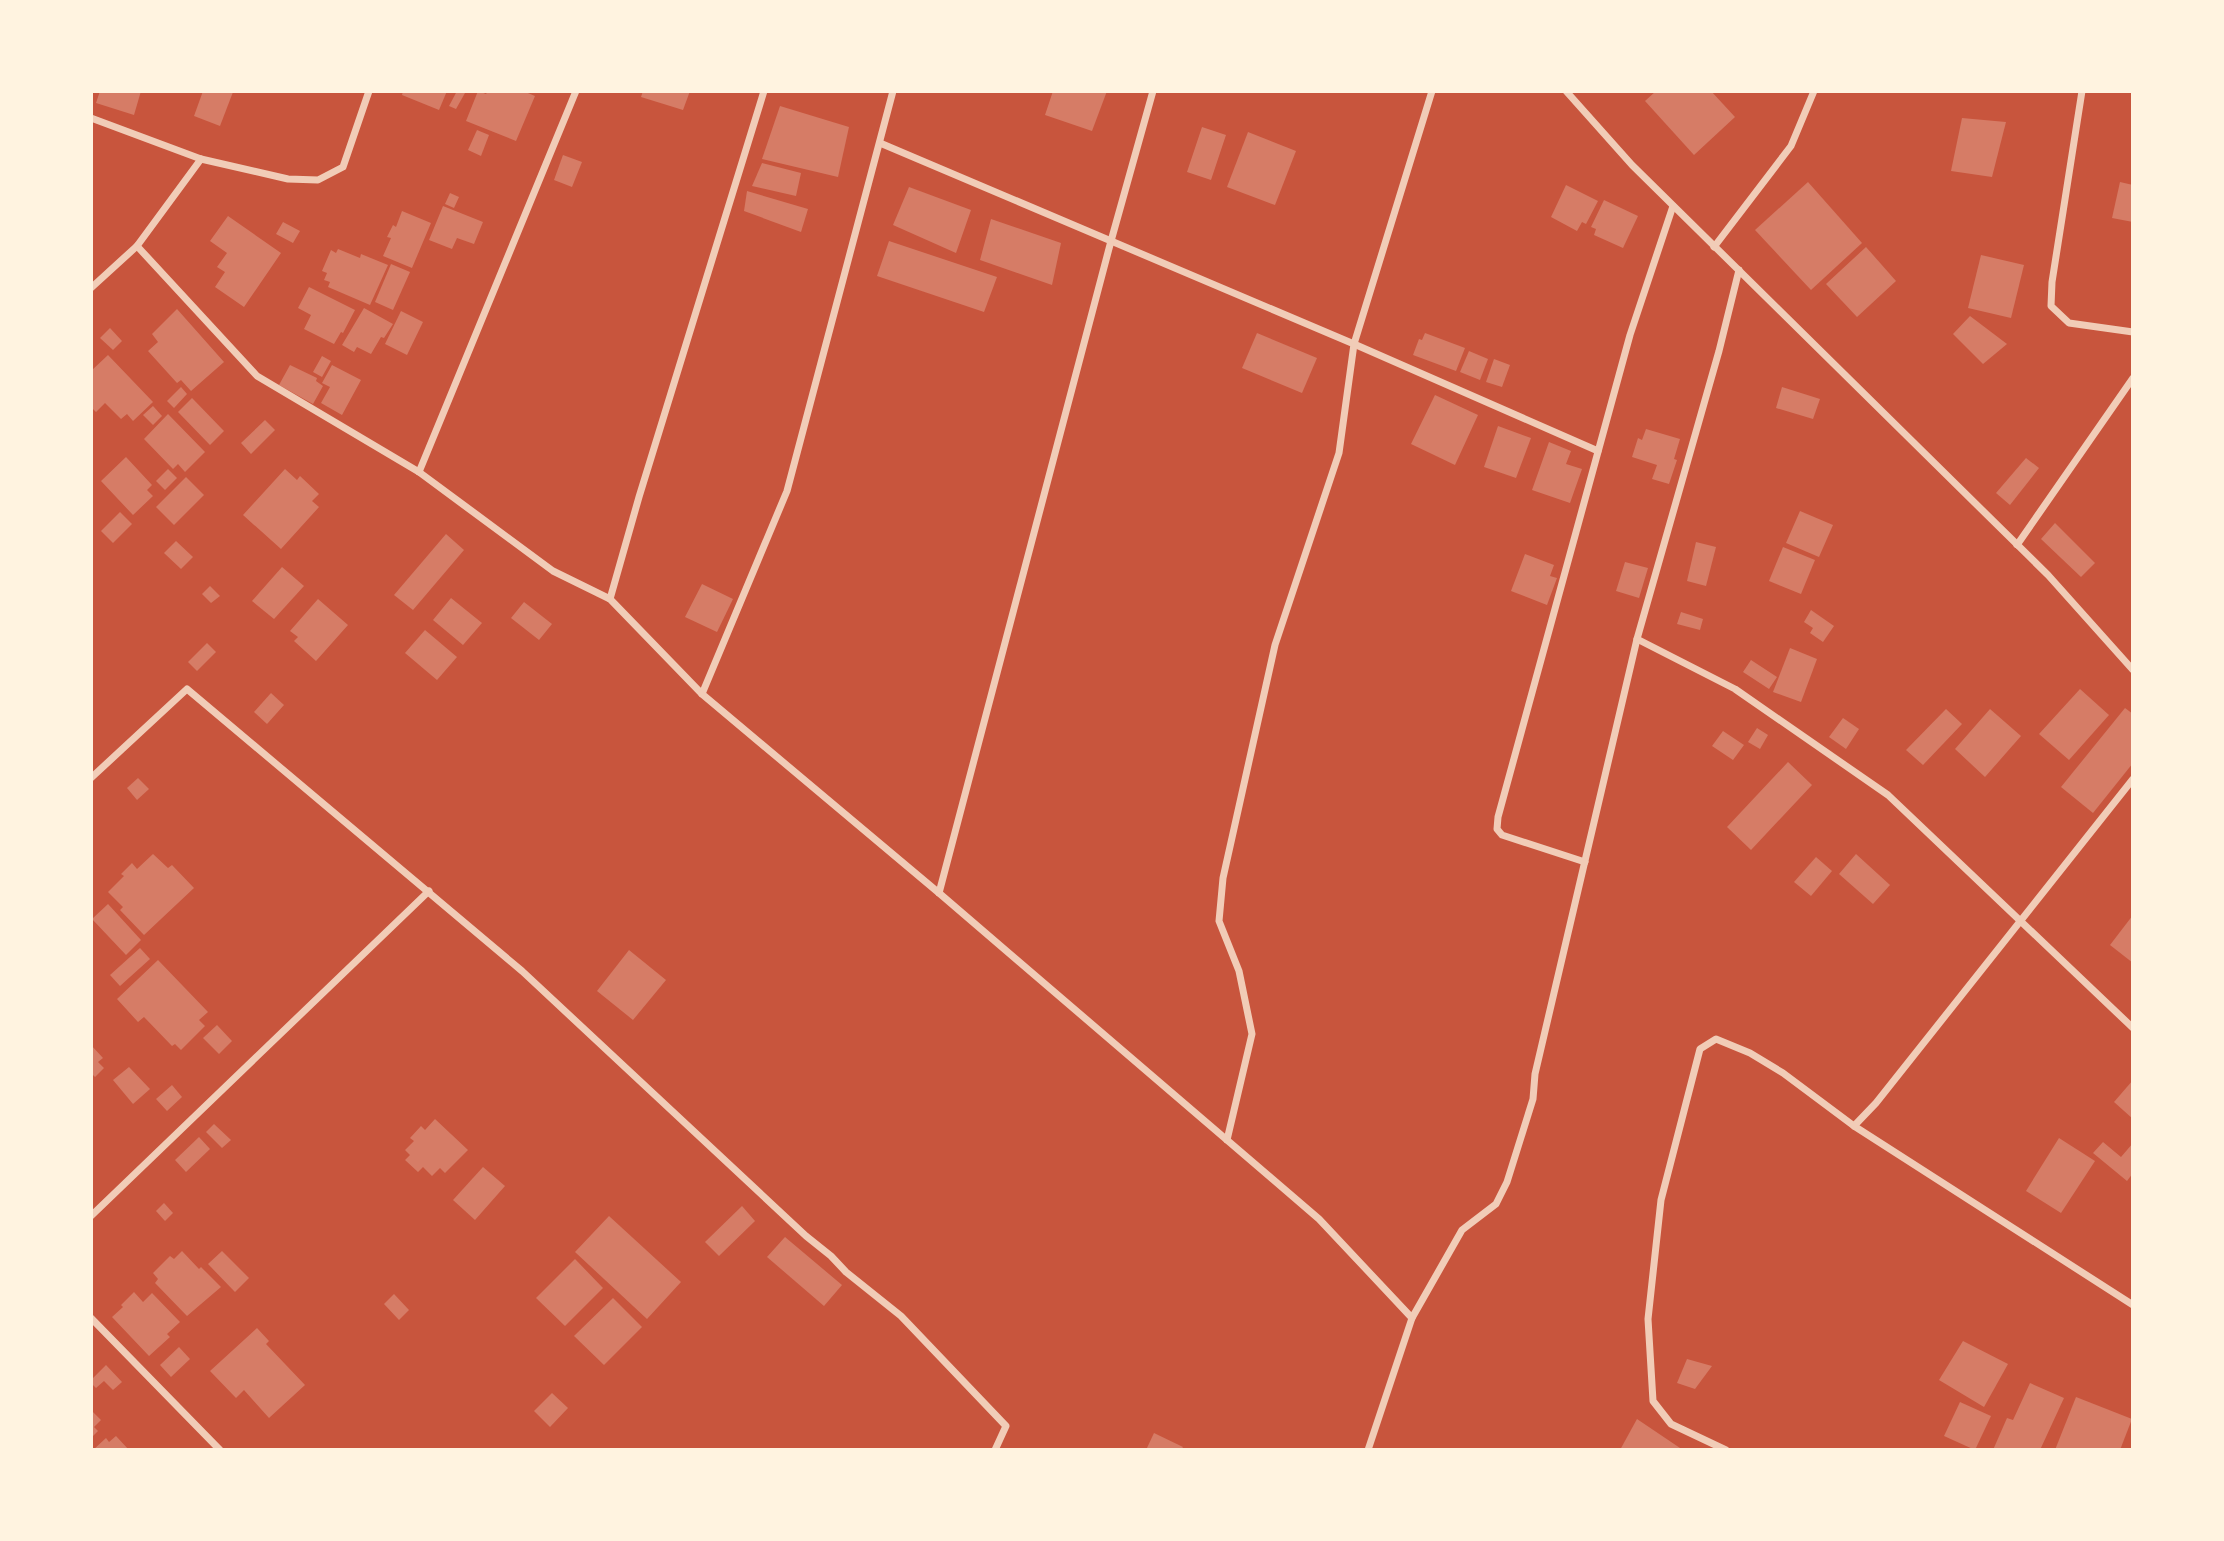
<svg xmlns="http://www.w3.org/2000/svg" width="2224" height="1541" font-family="Figtree,sans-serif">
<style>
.building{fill:#d67c66}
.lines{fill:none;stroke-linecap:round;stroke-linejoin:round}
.minor{stroke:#f1ccb7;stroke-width:7}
</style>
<rect width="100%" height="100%" fill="#c8553d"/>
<!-- building -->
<g class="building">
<path d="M100,91H141L134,115L96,103Z"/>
<path d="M203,91L233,92L220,126L194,116Z"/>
<path d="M403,91H447L439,110L402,95Z"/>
<path d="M457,91L465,93L456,109L449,106Z"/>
<path d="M478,91L486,94L488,91H523L535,96L516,141L466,121Z"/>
<path d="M643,91H690L683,110L641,97Z"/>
<path d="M1053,91H1107L1092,131L1045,115Z"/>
<path d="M1656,91H1711L1735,117L1694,155L1645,101Z"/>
<path d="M780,106L849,127L838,177L762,159Z"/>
<path d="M1962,118L2006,122L1992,177L1951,171Z"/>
<path d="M1202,127L1226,135L1211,180L1187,172Z"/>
<path d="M477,130L489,135L481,156L468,150Z"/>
<path d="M1248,132L1296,151L1275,205L1227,187Z"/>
<path d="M563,155L582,162L572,187L554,180Z"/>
<path d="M762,163L801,173L796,196L752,186Z"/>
<path d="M1808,182L1862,243L1811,290L1755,230Z"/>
<path d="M2120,182L2133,185V222L2112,218Z"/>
<path d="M1566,185L1598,201L1586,224L1582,222L1577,231L1551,217Z"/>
<path d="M909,187L971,210L956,253L893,225Z"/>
<path d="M747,191L808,209L801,232L744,211Z"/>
<path d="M450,193L459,197L454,208L445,204Z"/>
<path d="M1604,200L1638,216L1623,248L1594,235L1596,229L1591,227Z"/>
<path d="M443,206L483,222L474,244L457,238L452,249L429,240Z"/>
<path d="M402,211L431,223L412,268L383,256L391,238L387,237L393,225L396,227Z"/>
<path d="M228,216L281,253L244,307L215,287L225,272L217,267L227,253L210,241Z"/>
<path d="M991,219L1061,243L1052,285L980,260Z"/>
<path d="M283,222L300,231L293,243L276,234Z"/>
<path d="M889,241L997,277L984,312L877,276Z"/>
<path d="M1866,247L1896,281L1857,317L1826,284Z"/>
<path d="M338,249L360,258L361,254L388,265L370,305L328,287L330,282L324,280L327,273L322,271L331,250L336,253Z"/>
<path d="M1981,255L2024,265L2011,318L1968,308Z"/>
<path d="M391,264L410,272L393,310L375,302Z"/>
<path d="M309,287L355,310L343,333L341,332L334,344L304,329L311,315L298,308Z"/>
<path d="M364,308L393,324L384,338L381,337L371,354L357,347L354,352L342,345Z"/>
<path d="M177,309L224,362L191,391L181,380L177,383L148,351L158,342L152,334Z"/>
<path d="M401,311L423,322L407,355L385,344Z"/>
<path d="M1970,316L2007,344L1983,364L1953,334Z"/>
<path d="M110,328L122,341L113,350L100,338Z"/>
<path d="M1257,333L1317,358L1302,393L1242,368Z"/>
<path d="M1425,333L1465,348L1456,371L1413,355L1419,339L1422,340Z"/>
<path d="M1469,351L1488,359L1480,380L1460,372Z"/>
<path d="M108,355L153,402L133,421L127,414L121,419L105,403L96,412L91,407V371Z"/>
<path d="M322,356L331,361L322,377L313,372Z"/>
<path d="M1494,359L1510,365L1502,387L1486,382Z"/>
<path d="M290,365L317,378L316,381L323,386L313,404L279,385Z"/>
<path d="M332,365L361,380L342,415L321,403L330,387L322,383Z"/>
<path d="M181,387L187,394L174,408L167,401Z"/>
<path d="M1782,387L1820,399L1813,419L1776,408Z"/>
<path d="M1435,395L1478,415L1455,465L1411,444Z"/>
<path d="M192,398L224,431L210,445L178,412Z"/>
<path d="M153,406L162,416L153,425L143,415Z"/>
<path d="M168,414L205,452L185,472L178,464L173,469L144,439Z"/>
<path d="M265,420L275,430L251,454L241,443Z"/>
<path d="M1498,426L1531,438L1516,478L1484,467Z"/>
<path d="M1646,429L1680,439L1674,459L1677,460L1669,484L1652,479L1657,465L1632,457L1638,438L1642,440Z"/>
<path d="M1549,442L1571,451L1566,464L1582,469L1570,503L1532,490Z"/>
<path d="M126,457L152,485L147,490L153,496L133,515L101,481Z"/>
<path d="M2026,458L2039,468L2010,505L1996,493Z"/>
<path d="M168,469L177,478L165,490L156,481Z"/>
<path d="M285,469L297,480L300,476L319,494L312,501L319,507L281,549L243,515Z"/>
<path d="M186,477L204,495L174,525L156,507Z"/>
<path d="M1800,511L1833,525L1819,557L1786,543Z"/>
<path d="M120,512L132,524L113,543L101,531Z"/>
<path d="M2055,523L2095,563L2081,577L2041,539Z"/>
<path d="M446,534L464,550L413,610L394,595Z"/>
<path d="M176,541L193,557L181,569L164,553Z"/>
<path d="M1696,542L1716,547L1706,586L1687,581Z"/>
<path d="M1783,547L1815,560L1801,594L1769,581Z"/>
<path d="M1525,554L1554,565L1550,576L1557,578L1547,605L1511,591Z"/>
<path d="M1625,562L1648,568L1639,598L1616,591Z"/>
<path d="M282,567L304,586L274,619L252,601Z"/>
<path d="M702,584L733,599L717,632L685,617Z"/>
<path d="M210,586L220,596L211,603L202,594Z"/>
<path d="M451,598L482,623L463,645L433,620Z"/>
<path d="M318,599L348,625L316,661L294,641L298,637L290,631Z"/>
<path d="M524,602L552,624L539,640L511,618Z"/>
<path d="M1811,610L1834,626L1823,642L1810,633L1813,628L1804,622Z"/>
<path d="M1681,612L1703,619L1700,630L1677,624Z"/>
<path d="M425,630L457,657L437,680L405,653Z"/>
<path d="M207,643L216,652L197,671L188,662Z"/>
<path d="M1790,648L1817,659L1801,702L1773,692Z"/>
<path d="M1751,660L1777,677L1769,689L1743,672Z"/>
<path d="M2080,689L2109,715L2069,760L2039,734Z"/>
<path d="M271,693L284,705L267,724L254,712Z"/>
<path d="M2125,708L2133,714V763L2093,813L2061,787Z"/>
<path d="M1946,709L1962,724L1923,765L1906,750Z"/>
<path d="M1990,709L2021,736L1985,777L1955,749Z"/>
<path d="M1843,718L1859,729L1846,749L1829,737Z"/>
<path d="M1757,728L1768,735L1760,749L1748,742Z"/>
<path d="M1723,731L1744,745L1733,760L1712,746Z"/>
<path d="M1788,762L1812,785L1751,850L1727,827Z"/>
<path d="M138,778L149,789L137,800L127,788Z"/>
<path d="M153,854L168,868L172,865L194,888L144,935L120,910L123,907L108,892L124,876L121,874L132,863L137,869Z"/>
<path d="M1856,854L1890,885L1873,904L1839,874Z"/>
<path d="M1816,857L1832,871L1811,896L1794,882Z"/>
<path d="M108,904L141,940L126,955L92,919Z"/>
<path d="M2133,915V963L2110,945Z"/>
<path d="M140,948L150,959L120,986L110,975Z"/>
<path d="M629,950L666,980L633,1020L597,991Z"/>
<path d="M158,960L208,1012L199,1020L205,1026L181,1050L175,1044L172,1046L144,1017L138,1022L117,999Z"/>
<path d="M217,1025L232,1041L219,1054L203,1038Z"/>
<path d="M91,1045L103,1058L98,1062L104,1068L95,1077L91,1073Z"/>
<path d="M129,1067L150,1089L133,1104L113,1080Z"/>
<path d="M2133,1080V1119L2114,1102Z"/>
<path d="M172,1085L182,1097L167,1111L156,1099Z"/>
<path d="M435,1119L468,1150L445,1173L440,1168L432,1176L423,1167L418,1172L405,1160L410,1155L405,1150L414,1141L410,1138L421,1126L425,1130Z"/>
<path d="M214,1124L231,1140L222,1148L206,1132Z"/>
<path d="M199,1137L210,1149L186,1172L175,1160Z"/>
<path d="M2059,1138L2095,1161L2061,1213L2026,1191Z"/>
<path d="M2103,1142L2121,1157L2133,1143V1173L2127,1181L2093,1153Z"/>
<path d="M483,1167L505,1186L475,1220L453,1200Z"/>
<path d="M164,1203L173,1213L165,1221L156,1211Z"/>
<path d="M742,1206L755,1221L719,1256L705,1242Z"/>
<path d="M609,1216L681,1282L647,1319L575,1252Z"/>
<path d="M785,1237L842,1285L824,1306L767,1257Z"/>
<path d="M182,1251L199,1269L201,1267L221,1287L187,1316L155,1283L158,1279L153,1273L170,1256L174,1259Z"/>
<path d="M222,1251L249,1278L235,1292L208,1264Z"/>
<path d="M575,1259L603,1288L565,1326L536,1298Z"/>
<path d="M134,1292L143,1302L152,1293L180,1322L167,1334L170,1337L149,1356L112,1317L123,1307L121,1305Z"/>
<path d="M394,1294L409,1310L399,1320L384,1304Z"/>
<path d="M613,1298L642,1327L604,1365L574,1336Z"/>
<path d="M257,1328L269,1341L266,1344L305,1385L269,1418L244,1390L236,1398L210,1371Z"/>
<path d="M1963,1341L2008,1364L1984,1407L1939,1380Z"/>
<path d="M179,1347L190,1359L171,1377L160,1365Z"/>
<path d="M1687,1359L1712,1366L1695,1389L1677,1383Z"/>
<path d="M106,1365L122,1382L113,1390L104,1381L96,1388L91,1383V1380Z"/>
<path d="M2030,1383L2064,1398L2040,1450H1993L2007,1418L2013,1420Z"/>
<path d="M552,1393L568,1408L550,1427L534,1411Z"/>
<path d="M2076,1397L2132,1419L2120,1450H2055Z"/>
<path d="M1960,1402L1991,1416L1975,1450L1944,1436Z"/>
<path d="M91,1410L101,1420L94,1427L98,1431L91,1438Z"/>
<path d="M1637,1419L1683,1450H1620Z"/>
<path d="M1154,1433L1183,1447L1181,1450H1146Z"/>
<path d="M116,1436L129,1450H93L106,1438L109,1442Z"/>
</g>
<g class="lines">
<!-- minor -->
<g class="minor">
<path d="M1566,91L1632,165L2048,575L2133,670"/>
<path d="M2082,91L2052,282L2051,306L2069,323L2133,332"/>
<path d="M91,118L201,159L288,179L318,180L343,167L369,91"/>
<path d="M880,143L1354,344L1598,451"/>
<path d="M137,246L257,376L419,472L553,571L610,599L702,694L939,893L1319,1219L1412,1318L1368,1450"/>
<path d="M1714,247L1791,146L1814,91"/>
<path d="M91,288L137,246L201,159"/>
<path d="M419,472L576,91"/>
<path d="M2017,545L2133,378"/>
<path d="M610,599L639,497L764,91"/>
<path d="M1637,639L1735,689L1888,795L2133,1028"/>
<path d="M702,694L787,491L893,91"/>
<path d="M91,778L187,689L522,971L806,1236L831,1256L846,1272L901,1316L1006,1426L995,1450"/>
<path d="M1585,862L1502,835L1497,829L1498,817L1630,335L1673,206"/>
<path d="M939,893L1111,241L1153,91"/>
<path d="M1854,1126L1876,1103L2133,779"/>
<path d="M1227,1140L1252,1034L1239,971L1219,921L1223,878L1275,645L1339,453L1354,344L1432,91"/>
<path d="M91,1216L429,891"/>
<path d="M91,1318L220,1450"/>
<path d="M1412,1318L1462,1230L1496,1204L1507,1182L1533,1099L1535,1074L1637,639L1719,351L1739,270"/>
<path d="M1726,1450L1671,1424L1653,1401L1648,1319L1661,1200L1700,1049L1716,1039L1750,1053L1783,1073L1854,1126L2133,1305"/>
</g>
</g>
<!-- border -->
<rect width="2224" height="1541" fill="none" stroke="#fff3e0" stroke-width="186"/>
</svg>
